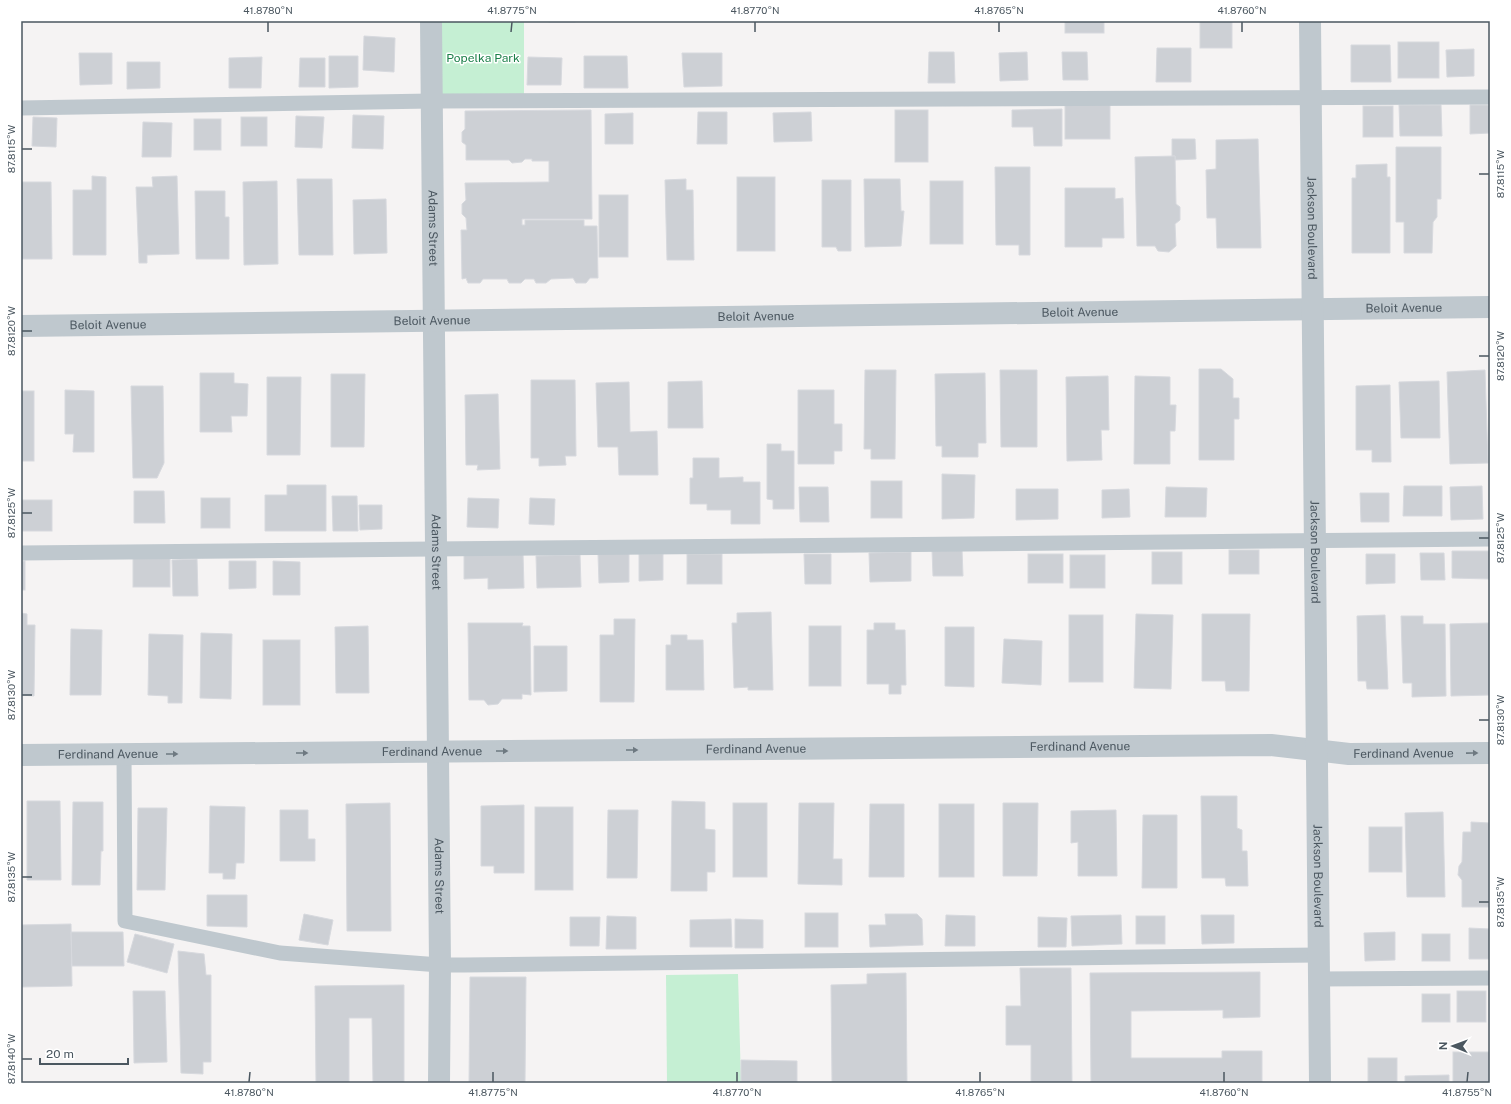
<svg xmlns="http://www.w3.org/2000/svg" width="1511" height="1104" font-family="'Public Sans',sans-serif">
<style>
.green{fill:#c5efd3}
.building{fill:#cdd0d5;stroke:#d7d9de}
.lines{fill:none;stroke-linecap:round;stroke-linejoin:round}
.service{stroke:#bfc8ce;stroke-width:15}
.minor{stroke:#bfc8ce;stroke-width:22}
.tertiary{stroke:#bfc8ce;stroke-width:22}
.oneway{fill:#6e7981}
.ticks{fill:none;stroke:#4b5760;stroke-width:1.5}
.labels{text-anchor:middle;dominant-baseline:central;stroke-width:3;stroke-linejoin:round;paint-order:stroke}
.park-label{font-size:12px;fill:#1d804a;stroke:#fff}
.street-label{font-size:12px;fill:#4b5760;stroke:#fff}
.neatline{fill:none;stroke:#4b5760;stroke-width:1.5}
.ticks-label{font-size:10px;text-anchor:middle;fill:#4b5760}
</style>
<rect width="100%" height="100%" fill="#f5f3f3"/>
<!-- green -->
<g class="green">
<path d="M441,21H524V95L442,94Z"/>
<path d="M738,974L741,1083H667L666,975Z"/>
</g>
<!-- building -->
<g class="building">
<rect x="549" y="21" width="26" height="1"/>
<rect x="1065" y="21" width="39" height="12"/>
<rect x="1200" y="21" width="32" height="27"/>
<path d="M364,36L395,38L394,72L363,70Z"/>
<rect x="1398" y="42" width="41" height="36"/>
<path d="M1351,45H1390L1391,82H1351Z"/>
<path d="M1157,48H1191V82H1156Z"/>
<path d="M1474,49V76L1447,77L1446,50Z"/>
<path d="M929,52H954L955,83H928Z"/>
<path d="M1027,52L1028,80L1000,81L999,53Z"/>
<path d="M1062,52H1087L1088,80H1063Z"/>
<path d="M79,53H112V84L80,85Z"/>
<path d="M682,53H722V86L684,87Z"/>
<path d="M329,56H358V87L329,88Z"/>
<path d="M584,56H627L628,88H584Z"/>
<path d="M262,57L261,88H229V58Z"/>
<path d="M528,57L562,58L561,85H527Z"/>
<path d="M300,58H325V87H299Z"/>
<path d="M127,62H160V88L127,89Z"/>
<rect x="1065" y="105" width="45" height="34"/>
<path d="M1399,105H1441L1442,136H1400Z"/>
<path d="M1470,105H1490V133L1470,134Z"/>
<rect x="1363" y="106" width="30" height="31"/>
<path d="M1062,109V146H1034L1033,127H1012V110Z"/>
<path d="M591,110L592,219H522V225H525V220H584V226H597L598,278H590L586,283H576L573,278L551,279L546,283H536L534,279H525L521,283H509L507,279H483L480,283H468L466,278L462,279L461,230H467L466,218L462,214V204L466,200L465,183L549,182V161H532V159H525L522,162L512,163L509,160H466V145L462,142V132L465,129V111Z"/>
<rect x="895" y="110" width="33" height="52"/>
<path d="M698,112H727V144H697Z"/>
<path d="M811,112L812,141L774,142L773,113Z"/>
<path d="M633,113V144H605V114Z"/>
<path d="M353,115L384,116L383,149L352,148Z"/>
<path d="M296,116L324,117L322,148L295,147Z"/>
<path d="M33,117L57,118L56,147L32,146Z"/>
<rect x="241" y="117" width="26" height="29"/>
<rect x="194" y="119" width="27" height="31"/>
<path d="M143,122L172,123L171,157H142Z"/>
<path d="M1172,139H1195L1196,159L1175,160V156H1172Z"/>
<path d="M1258,139L1261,248H1217L1216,218H1207L1206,170L1216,169V140Z"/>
<path d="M1396,147H1441V199H1437V217L1433,222L1432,253H1404V222H1396Z"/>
<path d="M1175,156L1176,204L1180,207V220L1175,224L1176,246L1169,252L1158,251L1155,246H1137L1135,157Z"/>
<path d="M1387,164V177H1390V253H1352V178H1356V165Z"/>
<path d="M995,167H1030V255H1019V245H996Z"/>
<path d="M92,176L106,177V255H73V190H92Z"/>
<path d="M177,176L179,254L147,255V263H139L136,187H153L152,177Z"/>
<rect x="737" y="177" width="38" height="74"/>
<path d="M297,179H332L333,255H299Z"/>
<path d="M686,179V190H693L694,260H667L665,180Z"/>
<path d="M864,179H900L901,211H904L901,246L865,247Z"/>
<path d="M822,180H851V251H838L836,247H822Z"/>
<path d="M277,181L278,264L244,265L243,182Z"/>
<rect x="930" y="181" width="33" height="63"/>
<path d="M21,182H51L52,259H21Z"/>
<path d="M1065,188H1115V199L1123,198L1124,238H1102V247H1065Z"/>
<path d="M195,191H225V217H229V259H196Z"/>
<rect x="599" y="195" width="29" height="62"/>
<path d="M386,199L387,253L354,254L353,200Z"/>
<path d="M1199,369H1221L1233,379V398H1239V419H1234V460H1199Z"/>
<path d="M865,370H896L895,459H871V449H864Z"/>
<path d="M1000,370H1037V447H1001Z"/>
<path d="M1485,370L1488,463L1450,464L1447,372Z"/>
<path d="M200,373H234V383L248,384L247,416H231L232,432H200Z"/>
<path d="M985,373L986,443H978V457H942V446H936L935,374Z"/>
<path d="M331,374H365L364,447H331Z"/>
<path d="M1108,376L1109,430H1101L1102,460L1067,461L1066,377Z"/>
<path d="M1135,376L1170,377V405H1176L1175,431H1170V464H1134Z"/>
<path d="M267,377H301L300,455H267Z"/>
<path d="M531,380H575L576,456H565L566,465L539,466V458H531Z"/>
<path d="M702,381L703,428H668V382Z"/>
<path d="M1439,381L1440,438H1401L1399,382Z"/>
<path d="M629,382L630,432L657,431L658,475H619L618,447H598L596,383Z"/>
<path d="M1390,385L1391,462H1372V450H1356V386Z"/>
<path d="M131,386H163L164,463L157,478H133Z"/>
<path d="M65,390L94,391V452H73L74,434H65Z"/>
<path d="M798,390H834V424H842V451H834V464H798Z"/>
<rect x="21" y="391" width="13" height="70"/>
<path d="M498,394L500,469L477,470L478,465H466L465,395Z"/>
<path d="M767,444H781V451H794V509H773V500L767,499Z"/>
<path d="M693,458H719V478L743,477V482H760V524H731V510H707V504H690V478H693Z"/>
<path d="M942,474L975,475L974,518L942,519Z"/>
<rect x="871" y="481" width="31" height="37"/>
<path d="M287,485H326V531H265V495H287Z"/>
<path d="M1404,486H1442V516H1403Z"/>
<path d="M1482,486L1483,519L1451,520L1450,487Z"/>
<path d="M799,487H828L829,522H800Z"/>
<path d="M1166,487L1207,488L1206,517H1165Z"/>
<path d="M1016,489H1058V519L1016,520Z"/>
<path d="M1129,489L1130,517L1102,518V490Z"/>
<path d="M134,491H164L165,523H134Z"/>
<path d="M1360,493H1389V522H1361Z"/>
<path d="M332,496H357L358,531H333Z"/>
<rect x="201" y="498" width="29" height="30"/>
<path d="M468,498L499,499L498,528L467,527Z"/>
<path d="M530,498L555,499L554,525L529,524Z"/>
<rect x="21" y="500" width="31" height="31"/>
<path d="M359,505H382V529L360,530Z"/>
<path d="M962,549L963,576H933L932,550Z"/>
<rect x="1229" y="550" width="30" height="24"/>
<path d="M1452,551H1490V579L1452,578Z"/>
<path d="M911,552V581L870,582L869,553Z"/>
<rect x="1152" y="552" width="30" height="32"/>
<path d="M523,553L524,588L488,589V578L464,579V555Z"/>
<path d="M629,553V582L599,583L598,554Z"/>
<path d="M1420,553H1444L1445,580H1421Z"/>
<path d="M639,554H663V580L639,581Z"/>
<rect x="687" y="554" width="35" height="30"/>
<path d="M804,554H831V584H805Z"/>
<rect x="1028" y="554" width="35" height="29"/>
<path d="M1366,554H1395V583L1366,584Z"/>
<path d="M580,555L581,587L537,588L536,556Z"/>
<rect x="1070" y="555" width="35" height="33"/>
<rect x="133" y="558" width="37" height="29"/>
<path d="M197,559L198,596H173L172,560Z"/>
<rect x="21" y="561" width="4" height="29"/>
<path d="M229,561H256V588L229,589Z"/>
<path d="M273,561L300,562V595H273Z"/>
<path d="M771,612L773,690H748V687L734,688L732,623H737V613Z"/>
<path d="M21,613L27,614V625H35L34,696L21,695Z"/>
<path d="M1136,614L1173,615L1171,689L1134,688Z"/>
<path d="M1202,614H1250L1249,691H1226L1225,681H1202Z"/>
<rect x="1069" y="615" width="34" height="67"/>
<path d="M1385,615L1388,689H1367L1366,681H1358L1357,616Z"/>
<path d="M1401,616H1423V624H1445L1446,696L1412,697V683H1403Z"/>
<path d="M614,619H635L634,702H600V635H614Z"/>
<path d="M468,623H523L522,626H530L531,695L522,694V699H502L498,704L488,705L484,700H469Z"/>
<path d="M874,623H895V630H905L906,685H901V694H889V684H867V630H874Z"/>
<path d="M1489,623L1490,695L1451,696L1450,624Z"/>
<path d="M368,626L369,693H336L335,627Z"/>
<rect x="809" y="626" width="32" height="60"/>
<path d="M945,627H974V687L945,686Z"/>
<path d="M71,629L102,630L101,695H70Z"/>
<path d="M201,633L232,634L231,699L200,698Z"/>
<path d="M149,634L183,635L182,703H168V696L148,695Z"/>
<path d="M671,635H687V640H703L704,690H666V645H671Z"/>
<path d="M1004,639L1042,641L1041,685L1002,683Z"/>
<rect x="263" y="640" width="37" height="65"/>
<path d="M534,646H567V691L534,692Z"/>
<path d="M1201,796H1237V828L1242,830V851H1247L1248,886H1226L1225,878H1202Z"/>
<path d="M27,801H60L61,880H27Z"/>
<path d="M672,801L705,802V829L715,830V872H707V891H671Z"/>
<path d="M73,802H103V851H101L100,885H72Z"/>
<path d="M390,803L391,931H347L346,804Z"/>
<rect x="733" y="803" width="34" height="74"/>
<path d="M799,803H834L833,859H842V885L798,884Z"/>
<path d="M1003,803H1038L1037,876H1003Z"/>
<path d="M870,804H904V877H869Z"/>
<rect x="939" y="804" width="35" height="73"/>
<path d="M524,805V873H494V866H481V806Z"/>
<path d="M210,806L245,807L244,863H236L235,879H223V873H209Z"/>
<rect x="535" y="807" width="38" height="83"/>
<path d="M138,808H167L165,890H137Z"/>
<path d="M280,810H308V839H315V861H280Z"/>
<path d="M608,810H638L637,878H607Z"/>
<path d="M1116,810L1117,876H1078V842L1071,843V811Z"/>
<path d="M1443,812L1445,897H1407L1405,813Z"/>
<path d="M1143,815H1177V888H1142Z"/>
<path d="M1471,822L1490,823V907H1462V880L1458,875L1459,866L1462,862L1463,832H1471Z"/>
<rect x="1369" y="827" width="33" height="45"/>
<path d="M207,895H247V927L207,926Z"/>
<rect x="805" y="913" width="33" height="34"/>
<path d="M304,914L333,920L328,945L299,940Z"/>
<path d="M885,914H917L922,919L923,945L870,947L869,925H886Z"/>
<path d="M946,915L975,916V946H945Z"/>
<path d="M1121,915L1122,944L1072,946L1071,916Z"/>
<path d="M1201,915H1234V943L1202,944Z"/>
<path d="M607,916L636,917V949H606Z"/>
<rect x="1136" y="916" width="29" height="28"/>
<path d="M570,917H600L599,946H570Z"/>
<path d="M1038,917L1067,918L1066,947H1038Z"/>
<path d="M731,919L732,947H690V920Z"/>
<path d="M735,919L763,920V948H735Z"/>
<path d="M71,924L72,986L21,987V925Z"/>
<path d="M1469,928L1490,929V959H1469Z"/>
<path d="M71,932H123L124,966H72Z"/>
<path d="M1395,932V960L1365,961L1364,933Z"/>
<path d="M135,934L174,944L167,973L127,962Z"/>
<rect x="1422" y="934" width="28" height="27"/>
<path d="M178,951L204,954L206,975H211V1062H203V1074L181,1073Z"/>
<path d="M1020,968H1071L1072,1083H1031V1045H1006V1006H1021Z"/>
<path d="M1260,972V1017L1223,1018V1010L1131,1011V1058H1222V1051H1262V1083H1091L1090,973Z"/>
<path d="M906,973L907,1083H832L831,985L867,984V974Z"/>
<path d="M470,977H526L525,1083H469Z"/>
<path d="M404,985V1083H373L372,1018H349V1083H316L315,986Z"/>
<path d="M133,991H165L167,1062L134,1063Z"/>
<rect x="1457" y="991" width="29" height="31"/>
<rect x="1422" y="994" width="28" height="28"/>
<rect x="1453" y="1052" width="37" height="31"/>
<rect x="1368" y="1058" width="29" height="25"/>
<path d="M741,1060L797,1061V1083H741Z"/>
<path d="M1449,1075V1083H1405V1076Z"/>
</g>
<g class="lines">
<!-- service -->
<g class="service">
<path d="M21,108L431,101L1490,97"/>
<path d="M21,553L1490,539"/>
<path d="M124,754L125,921L280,953L440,965H465L1319,955"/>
<path d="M1319,979L1490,978"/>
</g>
<!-- minor -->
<g class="minor">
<path id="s1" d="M431,21L440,965L439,1083"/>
<path id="s2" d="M21,326L1490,307"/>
<path id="s3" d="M21,755L1271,745L1349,754L1490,753"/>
</g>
<!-- tertiary -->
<path class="tertiary" id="s4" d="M1310,21L1320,1083"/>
</g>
<!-- one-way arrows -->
<defs><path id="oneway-solid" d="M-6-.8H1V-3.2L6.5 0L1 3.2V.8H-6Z"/></defs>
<g class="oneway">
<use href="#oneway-solid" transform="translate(632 750)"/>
<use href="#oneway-solid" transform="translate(502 751)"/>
<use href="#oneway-solid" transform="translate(302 753)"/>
<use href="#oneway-solid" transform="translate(1472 753) rotate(-1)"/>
<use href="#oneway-solid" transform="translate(172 754)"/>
</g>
<!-- ticks -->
<path class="ticks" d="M268,32V22M511,32L512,22M755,32V22M999,32V22M1242,32V22M22,149H32M1479,174H1489M22,331H32M1479,356H1489M22,513H32M1479,538H1489M22,695H32M1479,720H1489M22,877H32M1479,902H1489M22,1059H32M249,1082L250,1072M493,1082V1072M737,1082V1072M980,1082V1072M1224,1082V1072M1467,1082L1468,1072"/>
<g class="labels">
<!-- park labels -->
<g class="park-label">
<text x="483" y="58">Popelka Park</text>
</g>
<!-- street labels -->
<g class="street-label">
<text stroke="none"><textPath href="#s1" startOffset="207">Adams Street</textPath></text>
<text stroke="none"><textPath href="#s4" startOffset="207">Jackson Boulevard</textPath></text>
<text stroke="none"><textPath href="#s2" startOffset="1383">Beloit Avenue</textPath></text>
<text stroke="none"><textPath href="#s2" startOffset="1059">Beloit Avenue</textPath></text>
<text stroke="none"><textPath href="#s2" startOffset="735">Beloit Avenue</textPath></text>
<text stroke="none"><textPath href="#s2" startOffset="411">Beloit Avenue</textPath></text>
<text stroke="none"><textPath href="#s2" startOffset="87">Beloit Avenue</textPath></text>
<text stroke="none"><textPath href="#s1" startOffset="531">Adams Street</textPath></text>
<text stroke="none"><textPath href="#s4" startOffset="531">Jackson Boulevard</textPath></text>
<text stroke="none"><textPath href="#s3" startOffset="1059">Ferdinand Avenue</textPath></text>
<text stroke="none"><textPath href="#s3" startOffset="735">Ferdinand Avenue</textPath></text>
<text stroke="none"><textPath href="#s3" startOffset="411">Ferdinand Avenue</textPath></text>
<text stroke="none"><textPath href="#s3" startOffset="87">Ferdinand Avenue</textPath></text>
<text stroke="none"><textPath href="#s3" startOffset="1383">Ferdinand Avenue</textPath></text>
<text stroke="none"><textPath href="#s1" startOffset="855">Adams Street</textPath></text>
<text stroke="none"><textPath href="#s4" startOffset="855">Jackson Boulevard</textPath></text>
</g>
</g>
<!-- border -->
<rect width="1511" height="1104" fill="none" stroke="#ffffff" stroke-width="44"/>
<!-- north arrow -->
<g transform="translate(1453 1046) rotate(271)" stroke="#ffffff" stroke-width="3" paint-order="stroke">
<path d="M0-3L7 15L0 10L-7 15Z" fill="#4b5760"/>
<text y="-6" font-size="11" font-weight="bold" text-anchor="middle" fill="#4b5760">N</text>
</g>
<!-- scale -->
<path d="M40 1058v6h88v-6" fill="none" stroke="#4b5760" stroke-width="2"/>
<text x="46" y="1058" font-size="12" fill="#4b5760" stroke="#ffffff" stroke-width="3" paint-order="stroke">20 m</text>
<rect x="22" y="22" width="1467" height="1060" class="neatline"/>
<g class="ticks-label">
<text x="268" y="14">41.8780°N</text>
<text x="512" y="14">41.8775°N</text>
<text x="755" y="14">41.8770°N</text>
<text x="999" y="14">41.8765°N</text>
<text x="1242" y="14">41.8760°N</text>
<text transform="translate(11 149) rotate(-90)" y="4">87.8115°W</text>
<text transform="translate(1500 174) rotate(-90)" y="4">87.8115°W</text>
<text transform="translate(11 331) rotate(-90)" y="4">87.8120°W</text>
<text transform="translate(1500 356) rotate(-90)" y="4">87.8120°W</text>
<text transform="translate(11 513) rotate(-90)" y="4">87.8125°W</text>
<text transform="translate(1500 538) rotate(-90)" y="4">87.8125°W</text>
<text transform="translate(11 695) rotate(-90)" y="4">87.8130°W</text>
<text transform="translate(1500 720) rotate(-90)" y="4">87.8130°W</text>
<text transform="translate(11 877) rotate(-90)" y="4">87.8135°W</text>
<text transform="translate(1500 902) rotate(-90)" y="4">87.8135°W</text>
<text transform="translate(11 1059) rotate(-90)" y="4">87.8140°W</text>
<text x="249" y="1096">41.8780°N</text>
<text x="493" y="1096">41.8775°N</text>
<text x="737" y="1096">41.8770°N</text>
<text x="980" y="1096">41.8765°N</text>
<text x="1224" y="1096">41.8760°N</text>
<text x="1467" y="1096">41.8755°N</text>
</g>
</svg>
